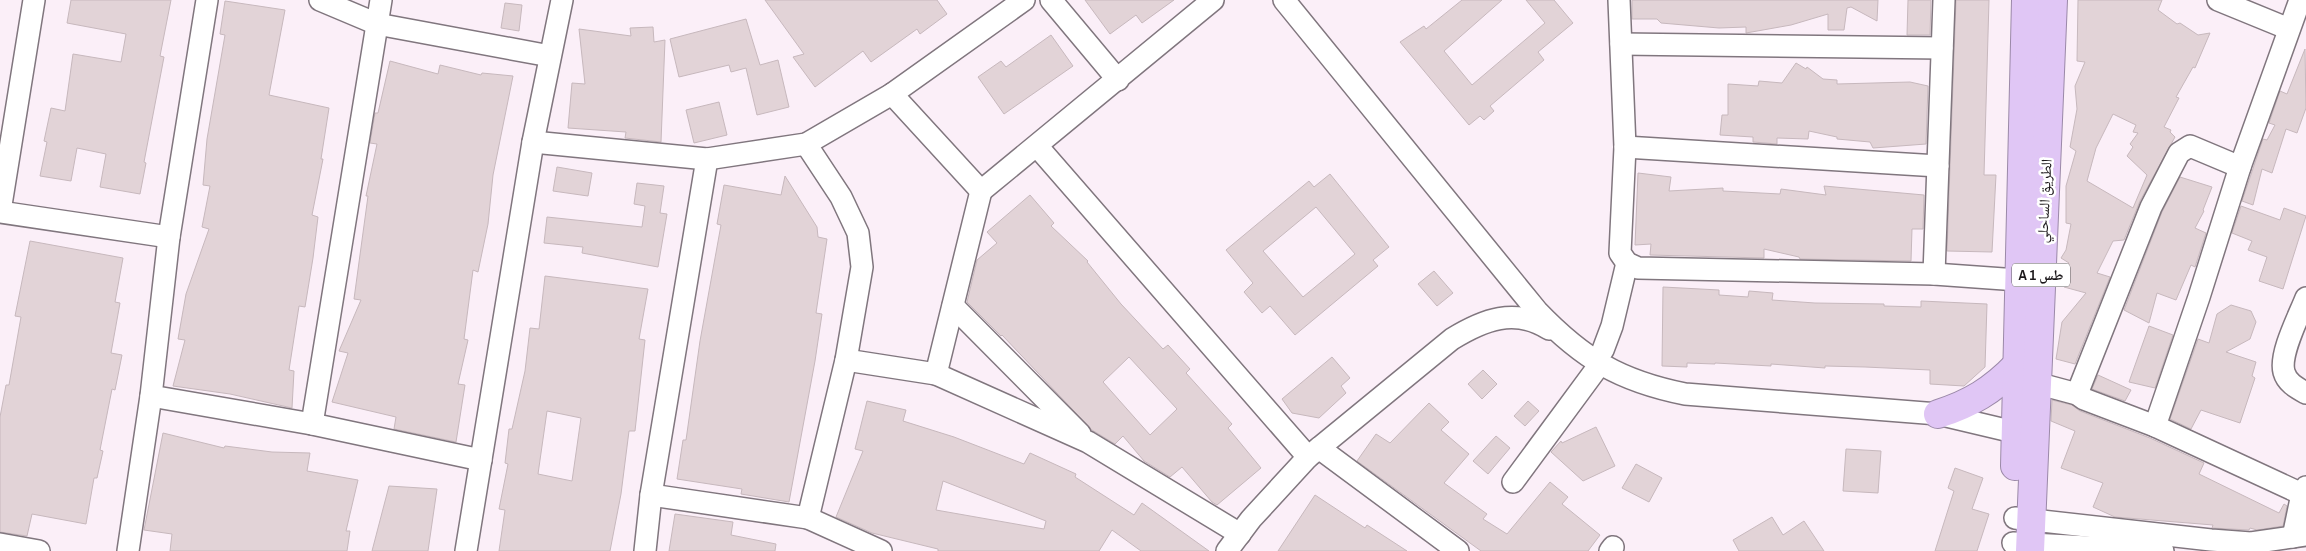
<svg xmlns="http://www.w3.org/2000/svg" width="2306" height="551" font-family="'Archivo Narrow','Noto Naskh Arabic',sans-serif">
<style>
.building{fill:#e2d3d7;stroke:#c7b8bd;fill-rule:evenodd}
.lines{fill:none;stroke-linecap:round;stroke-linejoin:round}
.minor-casing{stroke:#80767e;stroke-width:24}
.highway-casing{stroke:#9b89a8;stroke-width:30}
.minor{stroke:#fff;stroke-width:21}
.highway{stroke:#e0c6f5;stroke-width:28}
.labels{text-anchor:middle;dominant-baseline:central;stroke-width:5;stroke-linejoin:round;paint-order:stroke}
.shield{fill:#fff;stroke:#5f5d5f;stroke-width:1}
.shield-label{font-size:14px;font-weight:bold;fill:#1b171a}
.street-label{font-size:15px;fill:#1b171a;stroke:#fff}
</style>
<rect width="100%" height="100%" fill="#fbeff8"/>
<!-- building -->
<g class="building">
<path d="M71,0H171L160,56L164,57L144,162L146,163L140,194L100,187L106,154L77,148L71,181L40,176L47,142L44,141L51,108L65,111L73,54L121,62L126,34L67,23Z"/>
<path d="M765,0H937L947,14L920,34L917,29L871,62L863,51L815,87L793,57L804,54Z"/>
<path d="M1085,0H1174L1142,23L1136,15L1110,34Z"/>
<path d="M1462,0H1502L1444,51L1472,85L1545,23L1526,0H1554L1573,23L1538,52L1544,60L1490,106L1494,111L1484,120L1480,116L1469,125L1400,42L1424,26L1426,29Z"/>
<path d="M1632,0H1878L1877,21L1851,7L1847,8L1844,30H1828V14L1791,25L1746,33V27L1719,28L1661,23L1657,19H1632Z"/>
<path d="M1908,0H1931L1930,35H1907Z"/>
<path d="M1956,0H1989L1984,175H1996L1992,252L1947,251Z"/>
<path d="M2078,0H2162L2158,10L2177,24L2180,23L2198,35L2210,33L2195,68L2193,67L2176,97L2179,98L2164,127L2171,130L2170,132L2175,137L2140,201L2124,240L2113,241L2097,273L2110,277L2075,364L2056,359L2062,322L2086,293L2064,287L2069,272L2065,269L2069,263L2061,258L2066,250L2071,224L2066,223V186L2076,151L2070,147L2077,109L2075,86L2085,62L2077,61ZM2113,114L2136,125L2133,132L2138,133L2130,144L2133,147L2127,156L2147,175L2133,208L2087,181L2096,148Z"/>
<path d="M225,1L285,10L269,95L329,108L321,159H323L312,215L318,217L313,258L305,307L299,306L289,370L294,371L292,408L230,394L173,386L185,340L178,339L186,294L209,229L202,227L210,186L203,185L207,139L225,35L220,34Z"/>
<path d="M505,3L522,5L519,31L501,28Z"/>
<path d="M746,19L760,65L778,60L789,107L757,115L746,68L731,72L729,65L679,77L670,39Z"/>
<path d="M653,27L654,42L665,40L661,142L625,138L626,132L568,128L572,83L585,84L579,29L631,36L630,28Z"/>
<path d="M1051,35L1073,66L1004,114L978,77L1001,61L1006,67Z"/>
<path d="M2305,49L2306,108L2297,133L2286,129L2272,173L2262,169L2253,205L2242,201L2263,139L2267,140L2275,125L2269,123L2280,91L2287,94Z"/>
<path d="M390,61L438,74L440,65L481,75L482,73L513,76L493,175L488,224L478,272L473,270L464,339L468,340L458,384L465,385L456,442L394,429L396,417L332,402L348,353L339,351L361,300L354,299L368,196H366L377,144L370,143L375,113H378Z"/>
<path d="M1796,63L1806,69L1807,67L1823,79L1837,80V84L1910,82L1928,86L1926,144L1873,148L1870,142L1837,139V137L1809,131L1808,139L1777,138V144L1753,142V137L1720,135L1722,115H1728V84L1758,86L1759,81L1782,83Z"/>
<path d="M719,102L727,135L694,143L686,110Z"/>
<path d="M557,167L592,173L588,196L553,191Z"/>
<path d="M1638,173L1671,177L1669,191L1723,188V191L1780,194L1781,189L1826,195L1824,186L1924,195L1923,229H1912L1911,261L1800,259L1799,257L1764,249V258L1650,255L1651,244L1635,245Z"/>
<path d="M1330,174L1389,247L1373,260L1378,266L1295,335L1270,306L1262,313L1244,292L1253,283L1226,250L1309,181L1314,187ZM1316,207L1355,254L1303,297L1263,251Z"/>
<path d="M785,176L817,227L818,237L827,239L816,313L822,314L815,361L789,502L741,494L742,489L677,479L683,440H686L700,341L721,225L717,224L724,185L781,195Z"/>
<path d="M2180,177L2212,187L2203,210L2204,211L2195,228L2206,233L2195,267L2191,265L2176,300L2157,293L2149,323L2124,310L2162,212Z"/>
<path d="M637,183L664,186L660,213L667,214L658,267L582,253L583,247L544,243L547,217L642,227L645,206L634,204Z"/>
<path d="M1030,195L1054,223L1051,226L1088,261L1087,262L1121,304L1163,349L1168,345L1190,369L1186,373L1232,424L1228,428L1261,468L1217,505L1212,502L1182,467L1170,477L1144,461L1123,436L1115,444L1092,430L1002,335L1001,336L967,302L977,260L997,243L987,232ZM1129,357L1177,409L1150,435L1103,382Z"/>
<path d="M2241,206L2280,220L2284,208L2306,216L2283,289L2259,281L2267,257L2248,250L2252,241L2232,233Z"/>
<path d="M30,241L123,258L115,302L120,303L111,353L122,355L115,390L112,389L100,450L103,451L97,478H94L86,524L32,514L27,536L0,532V417L6,385H9L21,317L15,316Z"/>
<path d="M1434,271L1453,293L1437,306L1418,284Z"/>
<path d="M545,276L648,289L639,339L645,340L635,431H629L621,494L610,551H499L505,510L499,509L508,464L505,463L509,429H512L525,371L530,328L539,329ZM547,411L581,418L572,481L538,474Z"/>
<path d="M1663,287L1719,290V295L1748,297L1749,291L1773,293L1772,300L1815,303L1884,304V306L1921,307V301L1987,304L1985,367L1964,386L1930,384V370L1865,367L1825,366V368L1771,364V366L1715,363V364L1687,363V367L1662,366Z"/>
<path d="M2231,305L2251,311L2256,322L2250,339L2226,352L2256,362L2252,376L2255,378L2240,423L2201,410L2191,429L2170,419L2198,339L2209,343L2217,314Z"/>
<path d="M2149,326L2173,335L2155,388L2129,382Z"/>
<path d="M1332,357L1350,378L1341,386L1346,393L1319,418L1292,413L1282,399Z"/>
<path d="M1483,370L1497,384L1482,399L1468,384Z"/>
<path d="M2098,375L2131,390L2125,401L2092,389Z"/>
<path d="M2052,400L2072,405L2080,411L2150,438L2204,463L2199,474L2279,513L2284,504L2287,506L2283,526L2257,530L2250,528L2249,530L2212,528L2213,525L2115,517L2093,507L2103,483L2061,468L2075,431L2051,421Z"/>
<path d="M867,401L906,410L903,421L954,437L1024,464L1030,453L1076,474L1075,477L1134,515L1142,503L1209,551H1141L1112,530L1099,551H938V549L872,533L836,517L863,451L855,449ZM943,481L1046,521L1044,529L936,510Z"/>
<path d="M1528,401L1539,411L1525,426L1514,416Z"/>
<path d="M1429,403L1449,422L1441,430L1469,454L1444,483L1487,514L1483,519L1507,534L1550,482L1568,497L1562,504L1600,535L1588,551H1481L1357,461L1376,434L1390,443Z"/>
<path d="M1596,427L1615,466L1583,481L1551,452L1561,441L1562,443Z"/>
<path d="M163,433L224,448L225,446L272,452L310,453L307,471L358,480L346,531H350L347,551H170L172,534L144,530Z"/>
<path d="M1496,436L1510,448L1488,474L1473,461Z"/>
<path d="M1846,449L1881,451L1878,493L1843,491Z"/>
<path d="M1636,464L1662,478L1649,502L1622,488Z"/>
<path d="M1955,468L1983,478L1972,509L1989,514L1977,551H1935L1954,491L1948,488Z"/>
<path d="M389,486L437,489L428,551H372Z"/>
<path d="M1315,495L1365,528L1367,525L1407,551H1278Z"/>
<path d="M675,514L733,522L731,535L776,544L775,551H669Z"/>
<path d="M1772,517L1783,535L1804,521L1824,551H1739L1733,540Z"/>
</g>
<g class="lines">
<!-- minor casing -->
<g class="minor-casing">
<g id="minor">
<path d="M320,0L377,24L550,56"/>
<path d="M1051,0L1118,80"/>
<path d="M1284,0L1537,311C1583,359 1620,381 1685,394L1938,414L2031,436"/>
<path d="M1619,0L1625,147L1620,253L1627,263L1638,268L1934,274L2018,280"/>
<path d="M2218,0L2289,29"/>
<path d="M1621,44L1942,48"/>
<path d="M892,94L981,191L1213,0"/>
<path d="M533,142L707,159L806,144L892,94L1024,0"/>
<path d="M806,144L841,197L858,233L862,267L846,360L808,518"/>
<path d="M1037,146L1308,457"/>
<path d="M1625,147L1938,166"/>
<path d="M0,211L34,0"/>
<path d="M0,212L169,237"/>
<path d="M1934,274L1944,0"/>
<path d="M2306,298C2299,316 2279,354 2284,372C2287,383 2297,388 2306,393"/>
<path d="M953,306L1080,434"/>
<path d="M1603,350L1612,326L1627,263"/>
<path d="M846,360L936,374L1088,442L1240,534"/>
<path d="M936,374L981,191"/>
<path d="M2036,383L2077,394L2084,399L2155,426L2302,494"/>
<path d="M2077,394L2151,207L2179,153L2190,146L2240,167"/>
<path d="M151,396L312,424L481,460"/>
<path d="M312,424L381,0"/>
<path d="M2155,426L2199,297L2240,167L2300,0"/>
<path d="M1319,448L1458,551"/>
<path d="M1513,482L1600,364"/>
<path d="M651,495L808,518L881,551"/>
<path d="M2015,518L2211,540L2251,543L2306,535"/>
<path d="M2293,537L2302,494L2306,487"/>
<path d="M2013,543L2163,551"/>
<path d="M0,544L39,551"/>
<path d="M128,551L151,396L169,237L207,0"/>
<path d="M466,551L533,142L562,0"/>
<path d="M645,551L651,495L707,159"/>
<path d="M1227,551L1251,519L1308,457L1452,339C1483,320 1515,307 1549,329"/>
<path d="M1610,551L1613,547"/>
</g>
</g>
<!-- highway casing -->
<g class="highway-casing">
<g id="highway">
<path d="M1938,414C1970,404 1993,390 2016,366"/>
<path d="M2015,466L2026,0"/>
<path d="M2030,551L2053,0"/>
</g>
</g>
<!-- minor -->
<use href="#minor" class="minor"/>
<!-- highway -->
<use href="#highway" class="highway"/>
</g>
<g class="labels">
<!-- shield labels -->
<rect class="shield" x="2012" y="263.5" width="58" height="23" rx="4"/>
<g class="shield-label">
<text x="2041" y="275">A 1 طس</text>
</g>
<!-- street labels -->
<g class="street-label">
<text transform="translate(2044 201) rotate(-87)">الطريق الساحلي</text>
</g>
</g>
</svg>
